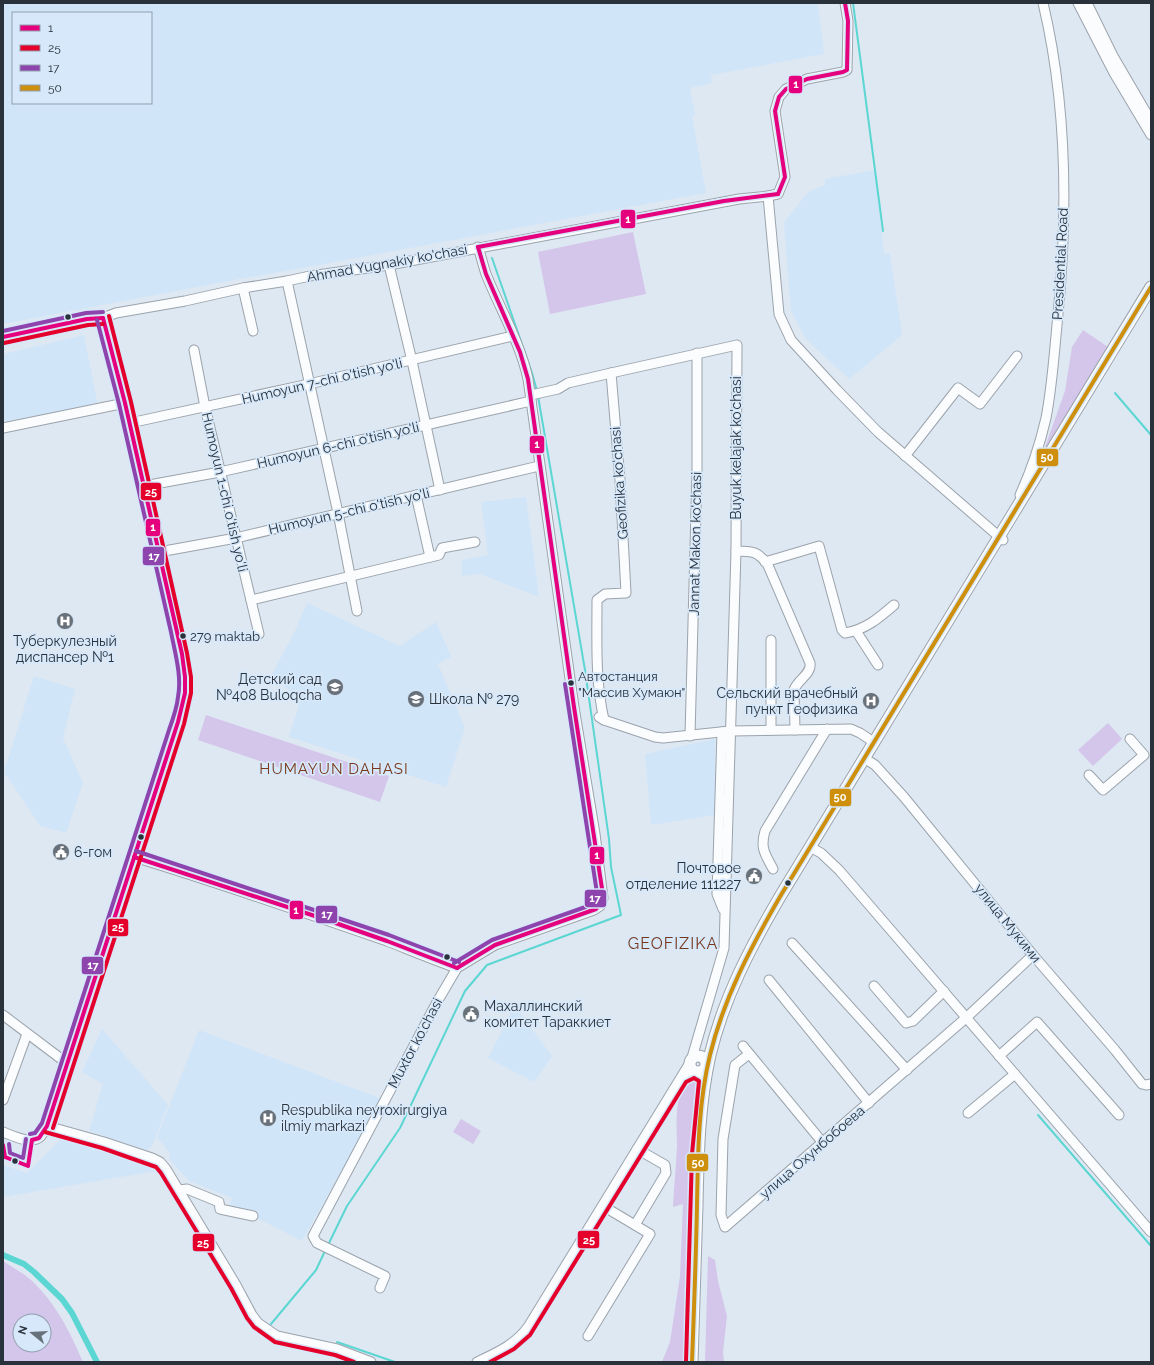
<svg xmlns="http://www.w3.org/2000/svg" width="1154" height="1365" font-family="Raleway,sans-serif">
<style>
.built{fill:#d1e5f9;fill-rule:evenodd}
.green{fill:#d4c5ea;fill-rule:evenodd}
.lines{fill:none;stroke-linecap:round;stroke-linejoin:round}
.stream{stroke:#5cd6d2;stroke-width:2}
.canal{stroke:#5cd6d2;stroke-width:6}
.minor-casing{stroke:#9ba3ac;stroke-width:11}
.major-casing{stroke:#9ba3ac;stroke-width:13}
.minor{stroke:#fafcfd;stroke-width:9}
.major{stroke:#fafcfd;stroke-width:11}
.bus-1-casing{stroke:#d6e8fa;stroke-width:7}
.bus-2-casing{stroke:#d6e8fa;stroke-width:7}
.bus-3-casing{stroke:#d6e8fa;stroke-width:7}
.bus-4-casing{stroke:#d6e8fa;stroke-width:7}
.bus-1{stroke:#e5007d;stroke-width:4}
.bus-2{stroke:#e4002b;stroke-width:4}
.bus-3{stroke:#8e44ad;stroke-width:4}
.bus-4{stroke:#ce8f0c;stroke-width:4}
.bus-dot{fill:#29313a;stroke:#d6e8fa;stroke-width:1.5}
.labels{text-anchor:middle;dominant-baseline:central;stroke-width:3.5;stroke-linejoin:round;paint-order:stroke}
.bus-label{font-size:13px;fill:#29313a;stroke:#d6e8fa;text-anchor:start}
.street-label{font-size:14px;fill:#29313a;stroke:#d6e8fa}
.poi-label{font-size:14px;fill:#29313a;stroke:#d6e8fa;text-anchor:start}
.neighbourhood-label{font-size:15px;letter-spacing:1px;fill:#783719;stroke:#d6e8fa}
.quarter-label{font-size:16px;letter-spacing:1px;fill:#783719;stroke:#d6e8fa}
.line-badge{stroke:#d6e8fa;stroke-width:1.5}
.badge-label{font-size:11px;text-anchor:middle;font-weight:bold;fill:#fff}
</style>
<rect width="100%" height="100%" fill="#dee8f2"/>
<!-- built -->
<g class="built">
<path d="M3,3H818L824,54L711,75L712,83L690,88L695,115L692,116L706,193L308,267L239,279L3,324ZM13,13H151V103H13Z"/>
<path d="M875,170L884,253L890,254L902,335L849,379L805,338L791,311L784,223L808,192L825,185V179Z"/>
<path d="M84,335L98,406L5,421L3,414V354Z"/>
<path d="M526,497L539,597L480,574L462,576V560L488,555L481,502Z"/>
<path d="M307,603L400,646L436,622L451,657L438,664L465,728L446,787L289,737L300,701L272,674L294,633Z"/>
<path d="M34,676L75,689L63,738L83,783L66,833L40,826L4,772Z"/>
<path d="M715,739V815L651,825L645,754Z"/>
<path d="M511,1013H520L552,1056L534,1082L488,1058Z"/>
<path d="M102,1029L168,1105L152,1146L147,1150L89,1131L103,1084L82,1072Z"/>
<path d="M199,1030L382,1099L302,1241L253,1216L229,1207L232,1198L189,1181L169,1159L170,1154L157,1137Z"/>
<path d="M63,1137L149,1162L162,1170L3,1197V1165L27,1173Z"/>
</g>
<!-- green -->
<g class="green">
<path d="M633,232L646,294L550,314L538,252Z"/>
<path d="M1083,330L1108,347L1039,464L1065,391L1072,347Z"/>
<path d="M206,715L389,776L380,802L198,740Z"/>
<path d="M1108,723L1122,739L1093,766L1078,750Z"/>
<path d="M691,1080L695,1082L697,1085L694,1111L691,1153L685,1362H662L670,1342L680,1276L683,1204L673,1207C674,1187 676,1166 677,1146C677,1130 673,1087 691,1080Z"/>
<path d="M461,1119L481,1131L473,1144L453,1132Z"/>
<path d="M708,1256L715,1260L718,1281L727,1316L723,1352L724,1362H705Z"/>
<path d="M3,1261C12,1267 23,1273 31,1280C56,1303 70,1332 83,1362H3ZM20,1321H44V1345H20Z"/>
</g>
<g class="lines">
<!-- stream -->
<g class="stream">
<path d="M853,3L883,231"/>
<path d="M492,258L532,373L537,391"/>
<path d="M1115,393L1151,435"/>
<path d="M1038,1115L1151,1246"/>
<path d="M328,1245L347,1206L400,1128L465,991L487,965L621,915L611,867L609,839L585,670L538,396"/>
<path d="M271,1324L316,1270L325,1251"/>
<path d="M337,1342L395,1362"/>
</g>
<!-- canal -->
<path class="canal" d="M3,1255L24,1264L34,1272L62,1299L72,1313L97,1362"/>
<!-- minor casing -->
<g class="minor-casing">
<g id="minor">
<path d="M1078,3L1114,73L1151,135"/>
<path d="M1087,3L1113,56L1151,121"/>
<path d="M768,196L779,314L791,340L837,390L878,432L1003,540"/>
<path d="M389,265L412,361L440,490"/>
<path d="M287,281L338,513L357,611"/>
<path d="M243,288L253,331"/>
<path d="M3,336L87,319L103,318L116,313L185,301L243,288L287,281L310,276L389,265L739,199L768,196L778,194L785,177L775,111L779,97L786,89L807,79L843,72L847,70L848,21L845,3"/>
<path d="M194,350L205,407L259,634"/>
<path d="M130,423L309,384L513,336"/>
<path d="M3,428L125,403"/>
<path d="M905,456L958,388L980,404L1017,356"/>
<path d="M144,486L220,472L531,401"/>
<path d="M416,495L430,557"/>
<path d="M1020,495C1031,471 1040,444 1046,418C1052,387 1054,356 1057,325C1068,218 1068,108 1043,3"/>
<path d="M736,551C753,552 755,550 767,563L810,663C812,674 797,680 794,690L795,730"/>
<path d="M159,552L236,538L539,466"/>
<path d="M765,562L819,546L842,630L845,633C865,630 879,618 894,605"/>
<path d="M251,600L439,555L442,548L475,542"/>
<path d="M856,631L878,665"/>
<path d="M771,640V730"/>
<path d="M599,717L604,720L655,737L663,738L730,731L851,729L860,733L869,739"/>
<path d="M604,720C595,680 597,640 597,600L605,594L626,593L620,480L611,373"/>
<path d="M722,732L717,894L723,909"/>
<path d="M690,736L697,472V353"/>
<path d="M864,758L875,765L904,797L1033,955L1115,1050L1142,1084L1146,1085L1151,1084"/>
<path d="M1089,775L1103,790L1144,755L1130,739"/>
<path d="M810,847L821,853L839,870L1151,1232"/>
<path d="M134,857C219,883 303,912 387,941C410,950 434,960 457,968"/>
<path d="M773,869C765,854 760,848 765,831L827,729"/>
<path d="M792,943L907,1070"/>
<path d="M769,980L869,1103"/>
<path d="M874,986L906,1023L913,1021L944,991"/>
<path d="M3,1015L60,1058L68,1061"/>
<path d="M743,1046L823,1143"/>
<path d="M749,1054L735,1065L723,1139L721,1215L725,1227L967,1017L1033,955"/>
<path d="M999,1056L1037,1022L1119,1115"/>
<path d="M682,1077L687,1073L697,1072"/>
<path d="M3,1100L27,1034"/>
<path d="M968,1113L1015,1074"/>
<path d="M47,1126L104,1142L152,1158L160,1162L166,1169L236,1285L252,1315L258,1323L277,1336L337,1349L371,1362"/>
<path d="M3,1132C13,1136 31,1145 40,1137C43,1134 45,1129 47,1126L175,732L182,707L185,692L183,668L177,631L125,403L103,318"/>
<path d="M179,1190L187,1189L219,1202L220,1209L253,1216"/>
<path d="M635,1225L666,1173L665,1165L637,1149"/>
<path d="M380,1288L385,1276L317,1243L313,1236L437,1002L457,968L495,945L594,910L600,906L603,898L595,834L574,707L528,379C520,342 500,309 486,274C483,265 481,256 478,247"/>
<path d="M588,1336L650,1234L603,1206"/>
<path d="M477,1362C496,1353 515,1345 528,1327L691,1061L724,948L736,551L737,345L611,373L568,383L558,389L531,395"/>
</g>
</g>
<!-- major casing -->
<g class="major-casing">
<g id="major">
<circle cx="698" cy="1064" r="8"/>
<path d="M692,1362C694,1310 695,1257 697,1205C698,1155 699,1104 710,1055C724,997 751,946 781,895L1151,287"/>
</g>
</g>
<!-- minor -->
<use href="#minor" class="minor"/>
<!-- major -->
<use href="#major" class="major"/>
<!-- bus-1 casing -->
<g class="bus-1-casing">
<g id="bus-1">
<path d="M778,194L785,177L775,111L779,97L786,89L807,79L843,72L847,70L848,21L845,3"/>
<path d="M478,247L724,201L778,194"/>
<path d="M3,337L87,319L103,318"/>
<path d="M134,857L324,919L387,941L457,968"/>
<path d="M457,968L495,945L596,909L601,903L603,895L574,707L528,379L520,352L486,274L478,247"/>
<path d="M32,1140L39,1138L47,1126L178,722L185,693V677L182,654L125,403L103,318"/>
<path d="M3,1145L5,1157L28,1166L32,1140"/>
</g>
</g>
<!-- bus-2 casing -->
<g class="bus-2-casing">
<g id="bus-2">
<path d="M4,343L88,325L103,324"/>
<path d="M53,1128L184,724L191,693V677L187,653L131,402L109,316"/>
<path d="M45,1132L102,1148L156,1167L161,1173L231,1288L247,1318L254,1327L275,1342L335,1355L354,1362"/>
<path d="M490,1362L514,1349L530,1335L686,1082L694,1078L699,1081L692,1154L686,1362"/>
</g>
</g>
<!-- bus-3 casing -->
<g class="bus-3-casing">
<g id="bus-3">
<path d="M3,331L86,313L103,312"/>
<path d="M136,851L326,914L389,935L459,962"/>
<path d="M454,963L492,940L591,905L595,900L597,893L565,684"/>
<path d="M30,1134L35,1133L42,1123L169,730C173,719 177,708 178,697C182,676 175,653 171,632L119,404L97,320"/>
<path d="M9,1144L10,1153L23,1158L26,1139"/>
</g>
</g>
<!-- bus-4 casing -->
<g class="bus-4-casing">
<path id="bus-4" d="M692,1362C694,1310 696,1257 697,1205C698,1155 698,1104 710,1055C724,997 752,945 781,895L1151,287"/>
</g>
<!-- bus-1 -->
<use href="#bus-1" class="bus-1"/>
<!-- bus-2 -->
<use href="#bus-2" class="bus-2"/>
<!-- bus-3 -->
<use href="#bus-3" class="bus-3"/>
<!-- bus-4 -->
<use href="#bus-4" class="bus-4"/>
</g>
<!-- icons -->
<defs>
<g id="hospital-disc" transform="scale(0.9)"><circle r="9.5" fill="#68717a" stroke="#d6e8fa"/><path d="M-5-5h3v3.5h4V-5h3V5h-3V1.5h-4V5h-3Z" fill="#fff"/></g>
<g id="school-disc" transform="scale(0.9)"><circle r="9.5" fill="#68717a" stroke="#d6e8fa"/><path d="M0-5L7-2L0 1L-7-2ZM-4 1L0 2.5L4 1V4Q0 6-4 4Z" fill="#fff"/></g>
<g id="civic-disc" transform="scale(0.9)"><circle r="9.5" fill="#68717a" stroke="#d6e8fa"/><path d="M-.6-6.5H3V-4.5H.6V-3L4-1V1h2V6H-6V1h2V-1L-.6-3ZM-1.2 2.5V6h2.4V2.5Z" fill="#fff"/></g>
</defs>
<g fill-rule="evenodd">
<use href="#hospital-disc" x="65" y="621"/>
<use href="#school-disc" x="335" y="687"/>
<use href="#school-disc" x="416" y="699"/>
<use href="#hospital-disc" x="871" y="701"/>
<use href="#civic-disc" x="61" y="852"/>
<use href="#civic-disc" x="754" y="876"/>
<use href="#civic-disc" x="471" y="1014"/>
<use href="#hospital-disc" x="268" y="1118"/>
</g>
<!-- markers -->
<g class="bus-dot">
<circle cx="68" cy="317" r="3.5"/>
<circle cx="183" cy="636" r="3.5"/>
<circle cx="571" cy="683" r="3.5"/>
<circle cx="141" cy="837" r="3.5"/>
<circle cx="788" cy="883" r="3.5"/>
<circle cx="447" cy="957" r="3.5"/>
<circle cx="15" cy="1161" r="3.5"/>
</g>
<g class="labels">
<!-- bus labels -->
<g class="bus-label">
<text x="190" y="636">279 maktab</text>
<text x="578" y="676">Автостанция<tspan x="578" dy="16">"Массив Хумаюн"</tspan></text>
</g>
<!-- street labels -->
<g class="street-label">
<text transform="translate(387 263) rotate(-10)">Ahmad Yugnakiy ko'chasi</text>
<text transform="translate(1060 264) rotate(-87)">Presidential Road</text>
<text transform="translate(322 381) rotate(-13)">Humoyun 7-chi o'tish yo'li</text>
<text transform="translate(338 445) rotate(-13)">Humoyun 6-chi o'tish yo'li</text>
<text transform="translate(736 448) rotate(-90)">Buyuk kelajak ko'chasi</text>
<text transform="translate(619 483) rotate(-94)">Geofizika ko'chasi</text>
<text transform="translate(225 492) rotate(77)">Humoyun 1-chi o'tish yo'li</text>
<text transform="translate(349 511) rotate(-13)">Humoyun 5-chi o'tish yo'li</text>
<text transform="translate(695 544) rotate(-89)">Jannat Makon ko'chasi</text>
<text transform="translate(1008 923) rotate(51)">улица Мукими</text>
<text transform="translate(415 1043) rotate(-62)">Muxtor koʻchasi</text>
<text transform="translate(812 1152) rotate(-41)">улица Охунбобоева</text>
</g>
<!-- poi labels -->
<g class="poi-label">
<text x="65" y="641" text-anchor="middle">Туберкулезный<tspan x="65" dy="16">диспансер №1</tspan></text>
<text x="322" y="679" text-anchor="end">Детский сад<tspan x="322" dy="16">№408 Buloqcha</tspan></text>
<text x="858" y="693" text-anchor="end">Сельский врачебный<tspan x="858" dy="16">пункт Геофизика</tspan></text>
<text x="429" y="699">Школа № 279</text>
<text x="74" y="852">6-гом</text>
<text x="741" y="868" text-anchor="end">Почтовое<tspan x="741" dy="16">отделение 111227</tspan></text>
<text x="484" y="1006">Махаллинский<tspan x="484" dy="16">комитет Тараккиет</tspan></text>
<text x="281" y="1110">Respublika neyroxirurgiya<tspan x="281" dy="16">ilmiy markazi</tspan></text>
</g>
<!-- neighbourhood labels -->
<g class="neighbourhood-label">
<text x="334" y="769">HUMAYUN DAHASI</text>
</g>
<!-- quarter labels -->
<g class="quarter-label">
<text x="673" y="943">GEOFIZIKA</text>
</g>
</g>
<g class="line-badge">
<rect x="788" y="75" width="15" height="19" rx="4" fill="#e5007d"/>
<rect x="620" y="209" width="16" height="20" rx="4" fill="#e5007d"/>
<rect x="529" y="435" width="16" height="19" rx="4" fill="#e5007d"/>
<rect x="1036" y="448" width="23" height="19" rx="4" fill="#ce8f0c"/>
<rect x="140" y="482" width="22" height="19" rx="4" fill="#e4002b"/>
<rect x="145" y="518" width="16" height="19" rx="4" fill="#e5007d"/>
<rect x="142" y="546" width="23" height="20" rx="4" fill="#8e44ad"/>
<rect x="829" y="788" width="23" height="19" rx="4" fill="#ce8f0c"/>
<rect x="589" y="846" width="16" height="19" rx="4" fill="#e5007d"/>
<rect x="584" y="889" width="23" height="19" rx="4" fill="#8e44ad"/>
<rect x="289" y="900" width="15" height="20" rx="4" fill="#e5007d"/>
<rect x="315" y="905" width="23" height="19" rx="4" fill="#8e44ad"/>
<rect x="107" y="918" width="22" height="19" rx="4" fill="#e4002b"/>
<rect x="81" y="956" width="23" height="19" rx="4" fill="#8e44ad"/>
<rect x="686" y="1153" width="23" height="19" rx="4" fill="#ce8f0c"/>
<rect x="577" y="1230" width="23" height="19" rx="4" fill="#e4002b"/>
<rect x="192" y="1233" width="23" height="19" rx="4" fill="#e4002b"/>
</g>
<g class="badge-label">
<text x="796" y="88">1</text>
<text x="628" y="223">1</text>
<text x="537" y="448">1</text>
<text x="1047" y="461">50</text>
<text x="151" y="496">25</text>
<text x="153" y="531">1</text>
<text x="154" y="560">17</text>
<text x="840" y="801">50</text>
<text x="597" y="859">1</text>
<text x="595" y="902">17</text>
<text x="296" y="914">1</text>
<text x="327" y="918">17</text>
<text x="118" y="931">25</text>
<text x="93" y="969">17</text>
<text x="698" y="1167">50</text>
<text x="589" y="1244">25</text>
<text x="203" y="1247">25</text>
</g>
<!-- border -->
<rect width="1154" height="1365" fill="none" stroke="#29313a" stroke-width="8"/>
<!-- legend -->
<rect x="12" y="12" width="140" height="92" fill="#d6e8fa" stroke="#919fad"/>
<rect x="20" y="25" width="20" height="6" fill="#e5007d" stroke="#919fad"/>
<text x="48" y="32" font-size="12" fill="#29313a">1</text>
<rect x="20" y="45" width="20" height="6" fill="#e4002b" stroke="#919fad"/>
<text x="48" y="52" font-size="12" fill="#29313a">25</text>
<rect x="20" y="65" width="20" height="6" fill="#8e44ad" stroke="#919fad"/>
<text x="48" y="72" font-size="12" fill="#29313a">17</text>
<rect x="20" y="85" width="20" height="6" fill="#ce8f0c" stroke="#919fad"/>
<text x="48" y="92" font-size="12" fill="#29313a">50</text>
<!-- north arrow -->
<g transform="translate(32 1333) rotate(288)"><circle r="19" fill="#d6e8fa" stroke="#919fad"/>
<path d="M0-3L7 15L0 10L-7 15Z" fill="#68717a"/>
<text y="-6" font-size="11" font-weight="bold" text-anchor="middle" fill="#29313a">N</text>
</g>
</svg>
